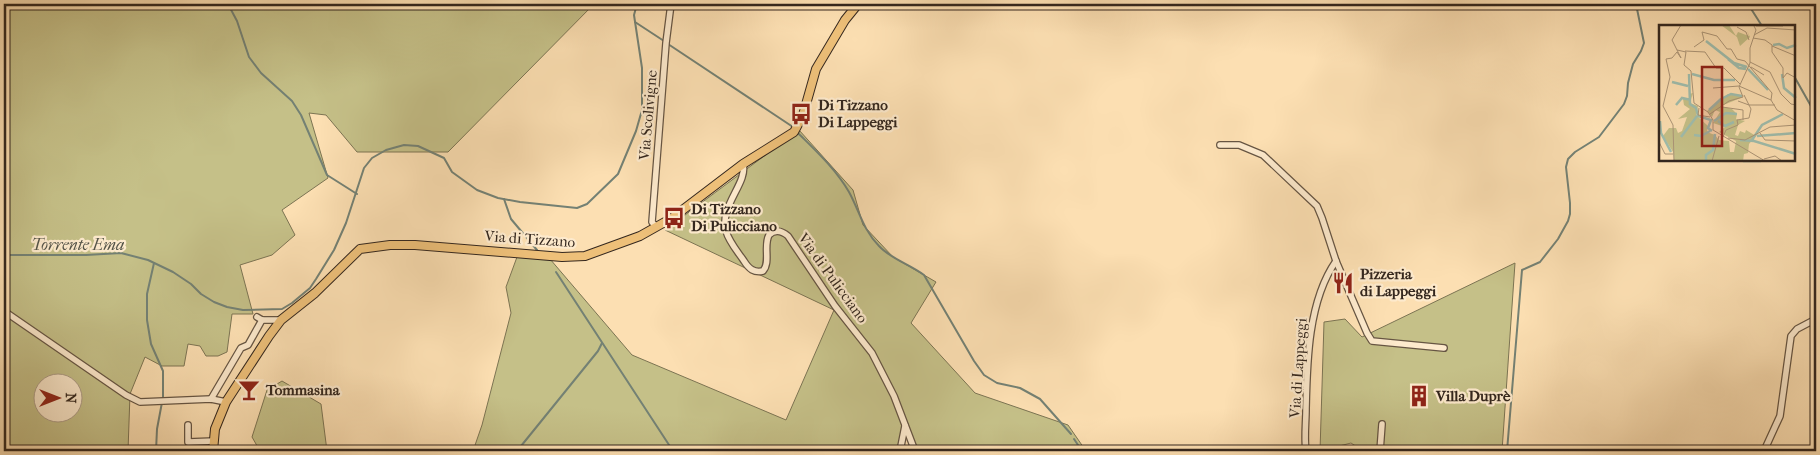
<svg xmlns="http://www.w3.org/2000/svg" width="1820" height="455" font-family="'IM FELL French Canon',serif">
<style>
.green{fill:#c5c088;stroke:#7c7453;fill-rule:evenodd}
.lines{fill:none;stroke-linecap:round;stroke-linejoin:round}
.stream{stroke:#748174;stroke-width:2}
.minor-casing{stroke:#665543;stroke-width:8}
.major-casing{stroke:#34271e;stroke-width:10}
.minor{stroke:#fdeacd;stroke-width:5.5}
.major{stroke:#eec079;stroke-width:8}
.labels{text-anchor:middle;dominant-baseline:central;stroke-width:4.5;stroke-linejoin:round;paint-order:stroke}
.poi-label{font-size:15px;font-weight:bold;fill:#34271e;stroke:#fdeacd;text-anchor:start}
.street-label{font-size:15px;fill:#34271e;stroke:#fdeacd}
.water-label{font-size:16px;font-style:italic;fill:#545449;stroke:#fdeacd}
.inset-river{fill:none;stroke:#9fbdad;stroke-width:2.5}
.inset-road{fill:none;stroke:#ac9577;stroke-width:1}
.view{fill:#8f2418;fill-opacity:0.15;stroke:#8f2418;stroke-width:2.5}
.inset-edge{fill:none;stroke:#34271e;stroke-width:2.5}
</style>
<rect width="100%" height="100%" fill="#fcdfb2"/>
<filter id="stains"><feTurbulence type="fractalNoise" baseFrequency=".004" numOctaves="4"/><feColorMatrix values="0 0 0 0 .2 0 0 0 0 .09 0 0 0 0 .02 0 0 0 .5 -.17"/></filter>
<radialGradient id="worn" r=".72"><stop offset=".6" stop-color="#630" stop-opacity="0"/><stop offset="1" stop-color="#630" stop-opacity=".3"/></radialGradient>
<!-- green -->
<g class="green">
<path d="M4,4H594L448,152H357L326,115L309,113L328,178L282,210L295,235L272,255L240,265L253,314H232L227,352L218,356H206L200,346L188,344L184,366H162L145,357L130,394L128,451H4ZM42,382H72V412H42Z"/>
<path d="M799,130L853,190L863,225L893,257L936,282L911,323L975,393L1068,425L1086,451H913L902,428L897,451H473L482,425L511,313L506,287L517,257L550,259L632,355L786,420L834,310L665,230Z"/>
<path d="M1515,263L1502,451H1363L1351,443L1320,451L1324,322L1345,319L1362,337Z"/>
<path d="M282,381L321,404L327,451H260L252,437L268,387H272Z"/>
</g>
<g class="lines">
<!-- stream -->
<g class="stream">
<path d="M228,4L237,21L249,57L261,73L292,101L301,115L327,175L357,194"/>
<path d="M1748,4L1762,26"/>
<path d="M635,22L664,41"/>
<path d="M668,44L793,127"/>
<path d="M1794,76L1816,115"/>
<path d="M796,131C815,150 835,168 849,192C859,210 863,230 879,246C891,259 909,264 924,275L974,361L984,375L997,383L1020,388L1040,399L1071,434"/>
<path d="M504,199L511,219L537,250"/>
<path d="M4,255H86L121,253L148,260L173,272L191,284L201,294L214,302L227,307L243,310L282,309L292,303L310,288L316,279L334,250L346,223L364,168L372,158L386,150L404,145L418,146L444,158L452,172L477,190L498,198L520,202L577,208L587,204L618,174L636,131L642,110V68L634,15L637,4"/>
<path d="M154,263L147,294V320L151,344L163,371V397L157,429L156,451"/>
<path d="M556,272L673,451"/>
<path d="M1074,439L1082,451"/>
<path d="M517,451L598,351L602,343"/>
<path d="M1507,451L1522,270L1540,262L1558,239L1568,221L1570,214V203L1566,167L1568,159L1575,152L1599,137L1624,104L1627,96L1628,83L1633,64L1641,51L1644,43L1636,4"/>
</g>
<!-- minor casing -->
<g class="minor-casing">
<g id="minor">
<path d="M1220,145H1239L1263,155L1317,206L1322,218L1336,261L1367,333L1372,341L1444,348"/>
<path d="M743,164C748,183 719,206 726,231C729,242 738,252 744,261C749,269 754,273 763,271C771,262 763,246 769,235C775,229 782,231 788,236L835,306L872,353L894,396L915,451"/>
<path d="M656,227L652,222L666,43L671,4"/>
<path d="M4,311L126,395L140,402L211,399L226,402"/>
<path d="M257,317L262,320H281"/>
<path d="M211,399L241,348L248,345L262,320"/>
<path d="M188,425V442L214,441"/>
<path d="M900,451L905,426"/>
<path d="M1306,451C1304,438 1306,423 1306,409C1307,362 1308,301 1336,261"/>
<path d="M1380,451L1382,424"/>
<path d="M1764,451L1780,416L1791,336L1797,329L1816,319"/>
</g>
</g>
<!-- major casing -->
<g class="major-casing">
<path id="major" d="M213,451L215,429L226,402L269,336L281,320L315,293L360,249L390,245H415L562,257L585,256L640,236L672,218L743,164L794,132L803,115L816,69L845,20L858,4"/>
</g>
<!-- minor -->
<use href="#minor" class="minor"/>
<!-- major -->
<use href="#major" class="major"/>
</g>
<!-- icons -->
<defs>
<g id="bus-bare" transform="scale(1.725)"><path d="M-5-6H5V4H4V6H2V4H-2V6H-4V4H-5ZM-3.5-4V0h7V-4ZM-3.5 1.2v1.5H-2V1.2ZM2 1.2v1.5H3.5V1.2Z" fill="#8f2418" stroke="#fdeacd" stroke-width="2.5" paint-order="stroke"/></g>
<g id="restaurant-bare" transform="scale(1.725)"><path d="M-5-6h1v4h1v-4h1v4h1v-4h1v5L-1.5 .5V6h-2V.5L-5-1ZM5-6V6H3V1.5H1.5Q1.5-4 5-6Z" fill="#8f2418" stroke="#fdeacd" stroke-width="2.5" paint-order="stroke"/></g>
<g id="bar-bare" transform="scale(1.725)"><path d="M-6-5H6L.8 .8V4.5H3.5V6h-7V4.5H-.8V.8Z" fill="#8f2418" stroke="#fdeacd" stroke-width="2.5" paint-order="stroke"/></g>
<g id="building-bare" transform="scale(1.725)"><path d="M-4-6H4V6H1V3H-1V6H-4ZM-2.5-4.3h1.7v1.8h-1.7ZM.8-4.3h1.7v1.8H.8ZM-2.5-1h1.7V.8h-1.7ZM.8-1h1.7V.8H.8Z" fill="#8f2418" stroke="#fdeacd" stroke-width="2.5" paint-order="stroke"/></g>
</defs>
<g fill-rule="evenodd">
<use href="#bus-bare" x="801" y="114"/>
<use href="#bus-bare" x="674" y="218"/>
<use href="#restaurant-bare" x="1343" y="283"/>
<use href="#bar-bare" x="249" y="390"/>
<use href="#building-bare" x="1419" y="396"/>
</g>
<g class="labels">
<!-- poi labels -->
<g class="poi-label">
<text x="818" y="105">Di Tizzano<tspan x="818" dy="17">Di Lappeggi</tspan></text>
<text x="691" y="209">Di Tizzano<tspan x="691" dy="17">Di Pulicciano</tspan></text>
<text x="1360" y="274">Pizzeria<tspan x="1360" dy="17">di Lappeggi</tspan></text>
<text x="266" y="390">Tommasina</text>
<text x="1436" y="396">Villa Duprè</text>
</g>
<!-- street labels -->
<g class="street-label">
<text transform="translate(648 115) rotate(-85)">Via Scolivigne</text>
<text transform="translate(530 239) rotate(4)">Via di Tizzano</text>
<text transform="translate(833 278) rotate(54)">Via di Pulicciano</text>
<text transform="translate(1298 368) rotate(-86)">Via di Lappeggi</text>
</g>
<!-- water labels -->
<g class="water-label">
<text x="78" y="244">Torrente Ema</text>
</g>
</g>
<!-- overview -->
<g transform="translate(1659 25)">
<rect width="136" height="136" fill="#fcdfb2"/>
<path d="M62,0H70L77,11L79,7L90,11L88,6L91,12L81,21L78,12ZM34,68L31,78L39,81L37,90L49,101L48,107L56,110L60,115L70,116L71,127H75L77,116L60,107L66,102L54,98L61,87L56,85L53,92L48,86L69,69L84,72L62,81L73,84L78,89L77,94L86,96L79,100L76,110L79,111L81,106L86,108L87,105L97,111L90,119L89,128L85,129L84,136H15L14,127L4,111L10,103H17L19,108L23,106L28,92L19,94L31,84L25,80L24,74L31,75L30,69Z" fill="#c5c088"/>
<path class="inset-river" d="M47,16L75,38L88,42M114,20L120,19L128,23L137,20M69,34L80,43L87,44M89,44L109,65M30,49L31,79L37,83L39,91L52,95L49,103L53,106M33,49L55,55H76M123,49L125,63L137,73M13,57L29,61M62,74L72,69L83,71M17,80L23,73L32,75M50,85L62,74M1,96L2,108L12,127M55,96L67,88L78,89M59,96L66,101L75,97M35,110L42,111L51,106M98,111L137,108M22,112L38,91M81,115L95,116L137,129M93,115L103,100L124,89M47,136V130L54,125L56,109M84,136H102"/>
<path class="inset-road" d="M97,1H124M78,2L87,7L90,15M43,7L58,11L68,24H72L78,34L86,36L113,68L112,75L118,85L137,96M95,10L108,3L137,5M94,13L106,15L113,20V27L124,43V53L128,48L137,53M113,21L137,31M35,22L45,15L43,7M18,25L27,27L25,40L32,46M26,26L46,27L57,43H65L81,59M91,37L111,47L122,69L132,79L137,80M92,42L105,50M32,46L35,78L49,87L54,95V105L106,136M54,63L80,61L112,75M79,76L90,80H116M63,82L84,85V95M40,83L39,90L51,92M51,89L70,76L84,72L80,62L91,38V23L97,5L95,1M101,108L106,115L137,116M64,112L67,105L79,100L78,95L90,93L92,84L85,70M69,113L86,115L111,102L137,100M0,117L6,129H14M105,134L116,131L123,136M15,136L14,100L4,81L11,52L7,34L13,33L18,27L22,33L13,15L22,0M53,136L60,111"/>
<path class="view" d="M43,42H63V121H43Z"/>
<rect width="136" height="136" class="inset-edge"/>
</g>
<!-- margin -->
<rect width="1820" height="455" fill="none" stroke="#fcdfb2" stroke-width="20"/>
<rect x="5" y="5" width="1810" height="445" fill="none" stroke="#34271e" stroke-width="2.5"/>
<rect x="10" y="10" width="1800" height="435" fill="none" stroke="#34271e"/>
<!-- north arrow -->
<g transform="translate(58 398) rotate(90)"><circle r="24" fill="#fdeacd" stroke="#ad9c87"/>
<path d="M0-4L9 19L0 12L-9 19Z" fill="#8f2418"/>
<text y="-8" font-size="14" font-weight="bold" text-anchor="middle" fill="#34271e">N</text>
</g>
<rect width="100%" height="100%" filter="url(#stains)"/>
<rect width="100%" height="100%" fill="url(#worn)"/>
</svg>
